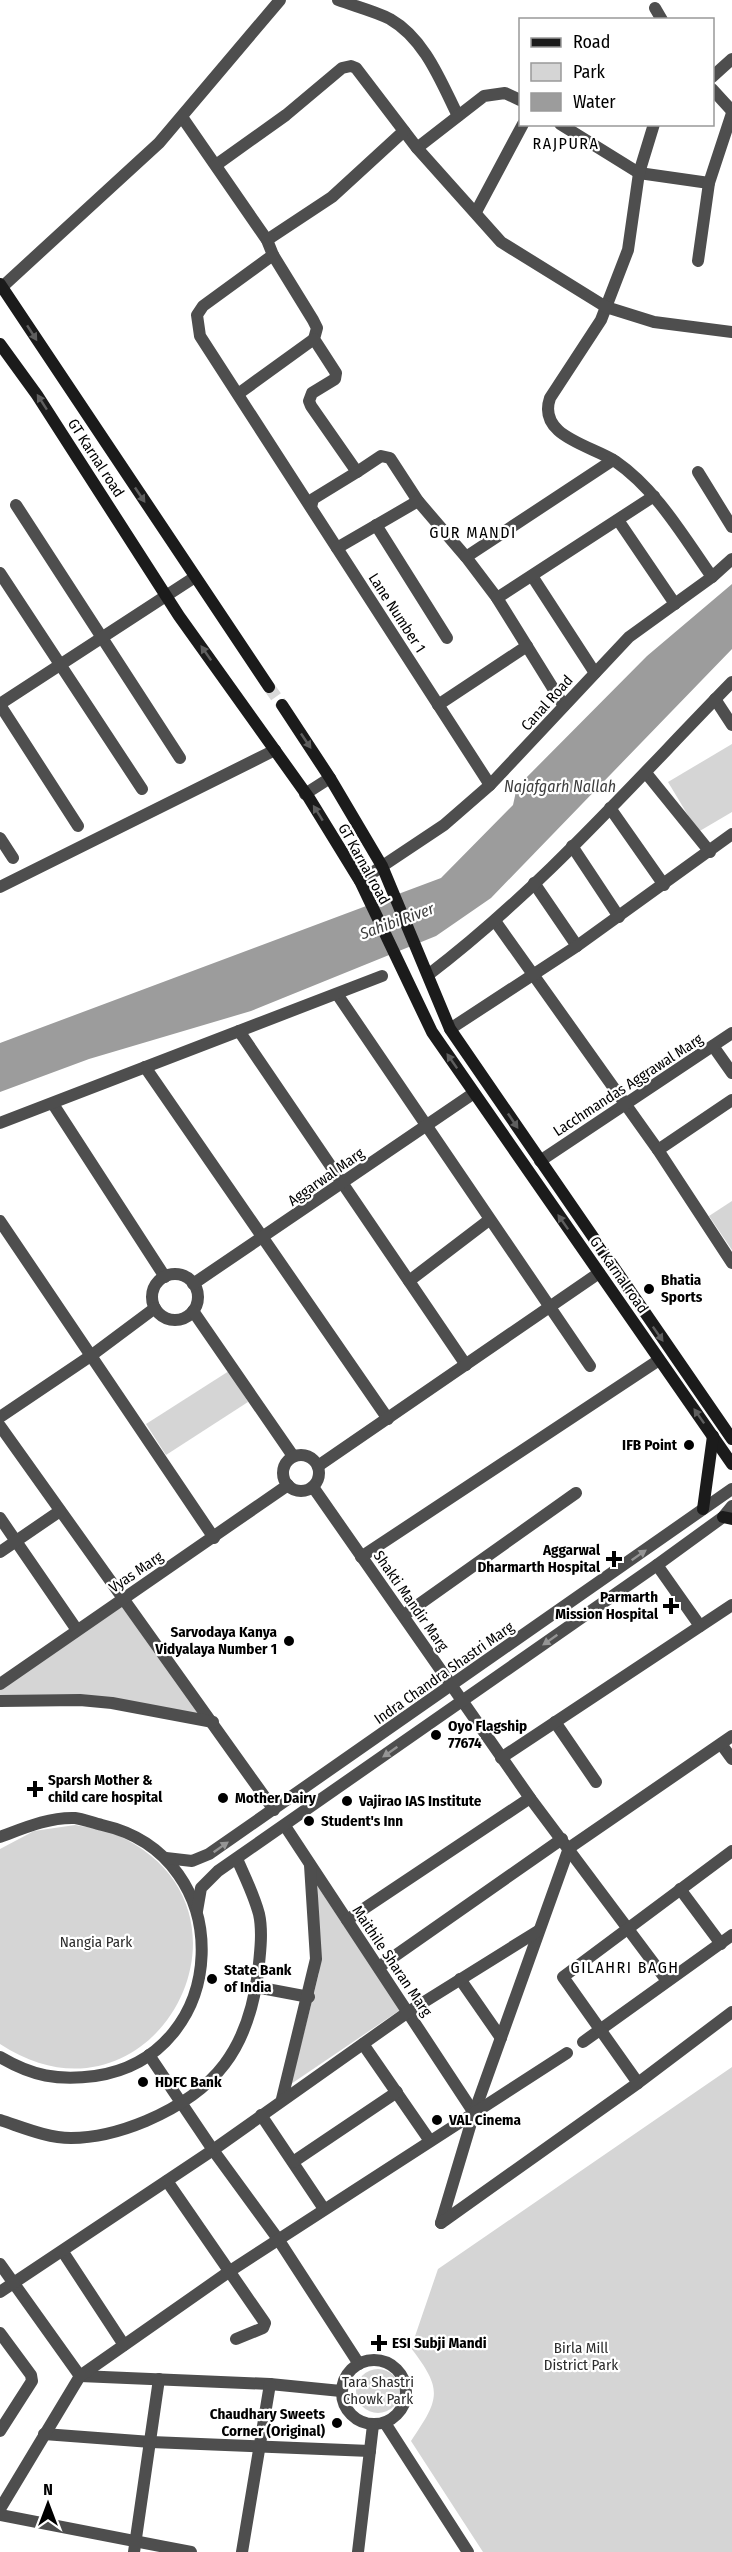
<svg xmlns="http://www.w3.org/2000/svg" width="732" height="2552" font-family="'Fira Sans Condensed',sans-serif">
<style>
.green{fill:#d5d5d5}
.water{fill:#9c9c9c}
.lines{fill:none;stroke-linecap:round;stroke-linejoin:round}
.secondary-tunnel{stroke:#d9d9d9;stroke-width:12;stroke-dasharray:12 6;stroke-linecap:butt}
.minor{stroke:#4e4e4e;stroke-width:12}
.tertiary{stroke:#4e4e4e;stroke-width:12}
.secondary{stroke:#1b1b1b;stroke-width:12}
.oneway{fill:#5f5f5f}
.oneway2{fill:#959595}
.poi-dot{fill:#000;stroke:#fff;stroke-width:2}
.labels{text-anchor:middle;dominant-baseline:central;stroke-width:4.5;stroke-linejoin:round;paint-order:stroke}
.street-label{font-size:15px;fill:#000;stroke:#fff}
.poi-label{font-size:15px;font-weight:bold;fill:#000;stroke:#fff;text-anchor:start}
.park-label{font-size:15px;fill:#2c2c2c;stroke:#fff}
.neighbourhood-label{font-size:16px;letter-spacing:1.5px;fill:#000;stroke:#fff}
.water-label{font-size:16px;font-style:italic;fill:#3d3d3d;stroke:#fff}
</style>
<rect width="100%" height="100%" fill="#fff"/>
<!-- green -->
<g class="green">
<path d="M732,744V812L698,832L668,782Z"/>
<path d="M732,1201V1250L709,1216Z"/>
<path d="M229,1371L248,1402L166,1455L146,1424Z"/>
<path d="M121,1606L203,1716L0,1696V1690Z"/>
<path d="M75,1825C88,1828 104,1828 115,1834C281,1907 153,2145 0,2044V1849L34,1831Z"/>
<path d="M318,1887L400,2010L291,2084L319,1973Z"/>
<path d="M732,2067V2552H483L411,2441C440,2398 443,2390 411,2348L438,2269Z"/>
<circle cx="378" cy="2391" r="22"/>
</g>
<!-- water -->
<path class="water" d="M732,584V649L491,898L436,936L251,1011L89,1059L0,1092V1043L441,878L513,805L517,787L647,656Z"/>
<g class="lines">
<!-- secondary-tunnel -->
<path class="secondary-tunnel" d="M269,687L282,705"/>
<!-- minor -->
<g class="minor">
<path d="M338,0C354,6 374,11 390,19C425,39 441,82 458,116"/>
<path d="M655,8L662,20"/>
<path d="M712,77L732,59"/>
<path d="M712,89L732,111"/>
<path d="M182,117L267,240L273,255L203,306L197,315L200,336L490,785"/>
<path d="M560,124L639,173L709,183"/>
<path d="M654,124L639,173L628,250L601,320L550,398C537,436 590,445 615,461C657,490 683,536 712,577"/>
<path d="M417,148L484,96L505,93L520,100"/>
<path d="M216,165L286,115L342,68L351,66L356,68L417,148L501,242L606,307L654,322L732,332"/>
<path d="M476,212L523,124"/>
<path d="M267,240L332,197L404,131"/>
<path d="M273,255L313,320L317,328L314,339L336,373L335,379L312,393L309,401L311,406L357,472L381,456L390,458L418,501L466,557L497,598L564,706"/>
<path d="M698,261L709,183L732,113"/>
<path d="M238,394L314,339"/>
<path d="M698,472L732,527"/>
<path d="M16,505L180,758"/>
<path d="M311,507L313,499L357,472"/>
<path d="M618,520L675,604"/>
<path d="M376,525L447,638"/>
<path d="M337,548L418,501"/>
<path d="M466,557L613,460"/>
<path d="M0,573L142,789"/>
<path d="M532,576L595,673"/>
<path d="M497,598L654,496"/>
<path d="M715,699L732,725"/>
<path d="M0,704L195,577"/>
<path d="M0,705L78,826"/>
<path d="M438,705L527,646"/>
<path d="M646,773L710,852"/>
<path d="M305,794L330,778"/>
<path d="M610,808L664,885"/>
<path d="M0,838L13,858"/>
<path d="M572,846L619,917"/>
<path d="M360,881L444,825L490,785L629,637L712,577L732,559"/>
<path d="M534,883L577,946"/>
<path d="M0,887L275,750"/>
<path d="M495,921L658,1150L732,1263"/>
<path d="M428,975C540,890 634,782 732,682"/>
<path d="M337,994L590,1366"/>
<path d="M450,1029L577,946L732,834"/>
<path d="M239,1031L466,1365"/>
<path d="M713,1046L732,1073"/>
<path d="M145,1067L388,1419"/>
<path d="M53,1104L165,1277"/>
<path d="M0,1123L382,976"/>
<path d="M658,1150L732,1100"/>
<path d="M540,1161L732,1033"/>
<path d="M0,1221L214,1538"/>
<circle cx="175" cy="1297" r="23"/>
<path d="M409,1281L489,1220"/>
<path d="M193,1284L474,1093"/>
<path d="M193,1311L293,1456"/>
<path d="M0,1417L92,1355L155,1308"/>
<path d="M0,1426L274,1810"/>
<circle cx="301" cy="1473" r="18"/>
<path d="M318,1466L599,1273"/>
<path d="M313,1487L530,1798L667,1981"/>
<path d="M0,1518L77,1630"/>
<path d="M0,1552L60,1511"/>
<path d="M361,1557L659,1360"/>
<path d="M657,1565L700,1626"/>
<path d="M404,1615L576,1493"/>
<path d="M0,1684L288,1485"/>
<path d="M0,1701L80,1700L112,1703L213,1722"/>
<path d="M555,1722L596,1782"/>
<path d="M721,1744L732,1759"/>
<path d="M501,1758L732,1605"/>
<path d="M285,1826L474,2113"/>
<path d="M680,1889L721,1944"/>
<path d="M347,1920L530,1798"/>
<path d="M379,1967L562,1839"/>
<path d="M460,1979L501,2038"/>
<path d="M256,1987L309,1997"/>
<path d="M583,2042L732,1935"/>
<path d="M363,2044L430,2141"/>
<path d="M149,2055L213,2150L278,2239L359,2364"/>
<path d="M638,2083L563,1977L732,1851"/>
<path d="M282,2099L316,1959L310,1865"/>
<path d="M261,2115L324,2209"/>
<path d="M0,2120C22,2127 47,2138 71,2138C97,2138 122,2131 146,2121C216,2091 248,2049 258,1973C260,1954 263,1932 259,1914C254,1895 245,1877 237,1859"/>
<path d="M293,2162L397,2092"/>
<path d="M167,2181L265,2323L263,2328L236,2339"/>
<path d="M441,2223L474,2113L569,1848L732,1736"/>
<path d="M441,2223L638,2083L732,2012"/>
<path d="M63,2252L124,2345"/>
<path d="M0,2264L80,2376"/>
<path d="M0,2292L213,2150L408,2012L538,1931"/>
<path d="M0,2333L31,2375L32,2381L0,2431"/>
<circle cx="374" cy="2392" r="32"/>
<path d="M80,2376L270,2384L341,2391"/>
<path d="M385,2423L468,2552"/>
<path d="M44,2434L151,2442L370,2451"/>
<path d="M0,2509L80,2376L230,2271L567,2053"/>
<path d="M0,2515L191,2552"/>
<path d="M134,2552L159,2379"/>
<path d="M242,2552L270,2384"/>
<path d="M358,2552L373,2425"/>
</g>
<!-- tertiary -->
<g class="tertiary">
<path d="M2,287L159,143L280,0"/>
<path d="M0,1837C24,1828 49,1817 75,1818C83,1819 93,1823 102,1825C240,1856 232,2056 95,2076C58,2081 32,2076 0,2057"/>
<path d="M166,1858L192,1861L209,1854L732,1489"/>
<path d="M197,1911L201,1888L218,1871L657,1565L723,1517L732,1506"/>
</g>
<!-- secondary -->
<g class="secondary">
<path d="M0,284L269,687"/>
<path d="M0,344L37,395L179,616L309,798L360,881L432,1032L732,1464"/>
<path d="M282,705L330,778L382,866L450,1029L732,1439"/>
<path d="M703,1509L713,1436"/>
<path d="M723,1517L732,1519"/>
</g>
</g>
<!-- one-way arrows -->
<defs><path id="oneway-solid" d="M-6-.8H1V-3.2L6.5 0L1 3.2V.8H-6Z" transform="scale(1.5)"/></defs>
<g class="oneway">
<use href="#oneway-solid" transform="translate(32 333) rotate(57)"/>
<use href="#oneway-solid" transform="translate(42 402) rotate(-123)"/>
<use href="#oneway-solid" transform="translate(140 495) rotate(56)"/>
<use href="#oneway-solid" transform="translate(206 653) rotate(-125)"/>
<use href="#oneway-solid" transform="translate(306 741) rotate(56)"/>
<use href="#oneway-solid" transform="translate(318 813) rotate(-122)"/>
<use href="#oneway-solid" transform="translate(452 1061) rotate(-125)"/>
<use href="#oneway-solid" transform="translate(513 1121) rotate(56)"/>
<use href="#oneway-solid" transform="translate(563 1222) rotate(-125)"/>
<use href="#oneway-solid" transform="translate(658 1334) rotate(55)"/>
<use href="#oneway-solid" transform="translate(699 1416) rotate(-125)"/>
</g>
<g class="oneway2">
<use href="#oneway-solid" transform="translate(639 1555) rotate(-35)"/>
<use href="#oneway-solid" transform="translate(550 1640) rotate(145)"/>
<use href="#oneway-solid" transform="translate(390 1752) rotate(145)"/>
<use href="#oneway-solid" transform="translate(221 1847) rotate(-35)"/>
</g>
<!-- markers -->
<g class="poi-dot">
<circle cx="649" cy="1289" r="6"/>
<circle cx="689" cy="1445" r="6"/>
<path d="M611 1550h6v6h6v6h-6v6h-6v-6h-6v-6h6z"/>
<path d="M668 1597h6v6h6v6h-6v6h-6v-6h-6v-6h6z"/>
<circle cx="289" cy="1641" r="6"/>
<circle cx="436" cy="1735" r="6"/>
<path d="M32 1780h6v6h6v6h-6v6h-6v-6h-6v-6h6z"/>
<circle cx="223" cy="1798" r="6"/>
<circle cx="347" cy="1801" r="6"/>
<circle cx="309" cy="1821" r="6"/>
<circle cx="212" cy="1979" r="6"/>
<circle cx="143" cy="2082" r="6"/>
<circle cx="437" cy="2120" r="6"/>
<path d="M376 2334h6v6h6v6h-6v6h-6v-6h-6v-6h6z"/>
<circle cx="337" cy="2423" r="6"/>
</g>
<g class="labels">
<!-- street labels -->
<g class="street-label">
<text transform="translate(96 458) rotate(57)">GT Karnal road</text>
<text transform="translate(397 613) rotate(57)">Lane Number 1</text>
<text transform="translate(547 703) rotate(-48)">Canal Road</text>
<text transform="translate(364 864) rotate(61)">GT Karnal road</text>
<text transform="translate(628 1085) rotate(-33)">Lacchmandas Aggrawal Marg</text>
<text transform="translate(326 1177) rotate(-35)">Aggarwal Marg</text>
<text transform="translate(619 1275) rotate(55)">GT Karnal road</text>
<text transform="translate(136 1572) rotate(-34)">Vyas Marg</text>
<text transform="translate(411 1601) rotate(55)">Shakti Mandir Marg</text>
<text transform="translate(444 1673) rotate(-35)">Indra Chandra Shastri Marg</text>
<text transform="translate(392 1961) rotate(56)">Maithile Sharan Marg</text>
</g>
<!-- poi labels -->
<g class="poi-label">
<text x="661" y="1280">Bhatia<tspan x="661" dy="17">Sports</tspan></text>
<text x="677" y="1445" text-anchor="end">IFB Point</text>
<text x="600" y="1550" text-anchor="end">Aggarwal<tspan x="600" dy="17">Dharmarth Hospital</tspan></text>
<text x="658" y="1597" text-anchor="end">Parmarth<tspan x="658" dy="17">Mission Hospital</tspan></text>
<text x="277" y="1632" text-anchor="end">Sarvodaya Kanya<tspan x="277" dy="17">Vidyalaya Number 1</tspan></text>
<text x="448" y="1726">Oyo Flagship<tspan x="448" dy="17">77674</tspan></text>
<text x="48" y="1780">Sparsh Mother &amp;<tspan x="48" dy="17">child care hospital</tspan></text>
<text x="235" y="1798">Mother Dairy</text>
<text x="359" y="1801">Vajirao IAS Institute</text>
<text x="321" y="1821">Student's Inn</text>
<text x="224" y="1970">State Bank<tspan x="224" dy="17">of India</tspan></text>
<text x="155" y="2082">HDFC Bank</text>
<text x="449" y="2120">VAL Cinema</text>
<text x="392" y="2343">ESI Subji Mandi</text>
<text x="325" y="2414" text-anchor="end">Chaudhary Sweets<tspan x="325" dy="17">Corner (Original)</tspan></text>
</g>
<!-- park labels -->
<g class="park-label">
<text x="96" y="1942">Nangia Park</text>
<text x="581" y="2348">Birla Mill<tspan x="581" dy="17">District Park</tspan></text>
<text x="378" y="2382">Tara Shastri<tspan x="378" dy="17">Chowk Park</tspan></text>
</g>
<!-- neighbourhood labels -->
<g class="neighbourhood-label">
<text x="566" y="143">RAJPURA</text>
<text x="473" y="532">GUR MANDI</text>
<text x="625" y="1967">GILAHRI BAGH</text>
</g>
<!-- water labels -->
<g class="water-label">
<text x="560" y="786">Najafgarh Nallah</text>
<text transform="translate(397 921) rotate(-20)">Sahibi River</text>
</g>
</g>
<!-- legend -->
<rect x="519" y="18" width="195" height="108" fill="#ffffff" stroke="#999999" stroke-width="1.5"/>
<rect x="531" y="38" width="30" height="9" fill="#1b1b1b" stroke="#999999" stroke-width="1.5"/>
<text x="573" y="48" font-size="18" fill="#000000">Road</text>
<rect x="531" y="63" width="30" height="18" fill="#d5d5d5" stroke="#999999" stroke-width="1.5"/>
<text x="573" y="78" font-size="18" fill="#000000">Park</text>
<rect x="531" y="93" width="30" height="18" fill="#9c9c9c" stroke="#999999" stroke-width="1.5"/>
<text x="573" y="108" font-size="18" fill="#000000">Water</text>
<!-- north arrow -->
<g transform="translate(48 2504)" stroke="#ffffff" stroke-width="4.5" paint-order="stroke">
<path d="M0-4.5L10 22L0 15L-10 22Z" fill="#000000"/>
<text y="-9" font-size="16" font-weight="bold" text-anchor="middle" fill="#000000">N</text>
</g>
</svg>
